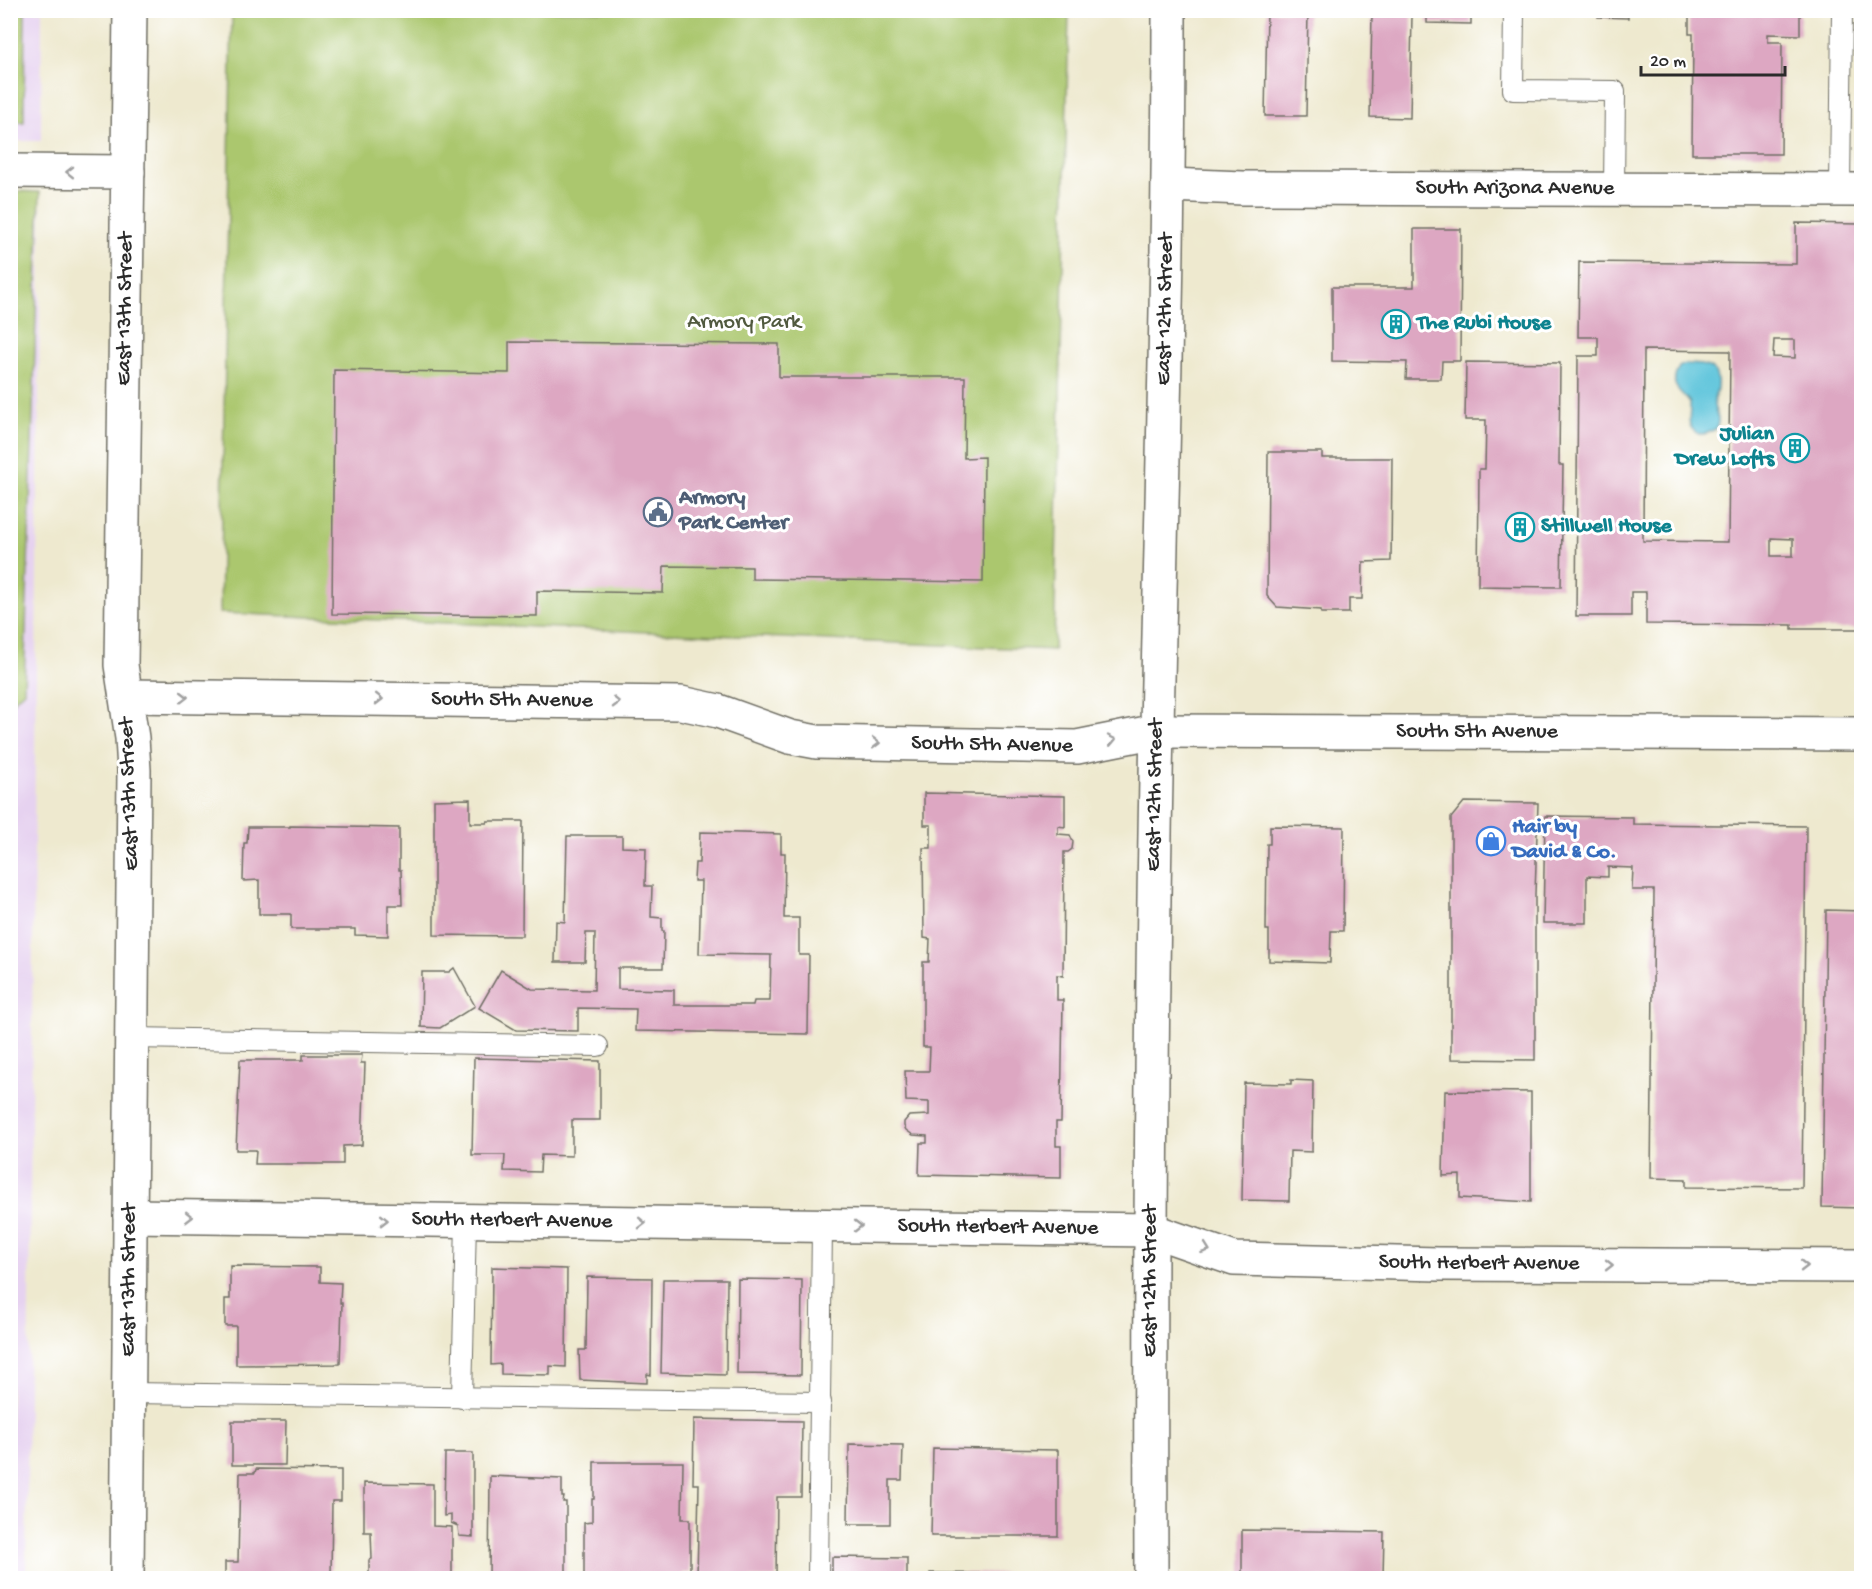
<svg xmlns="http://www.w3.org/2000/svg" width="1872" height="1589" font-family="'Gochi Hand',sans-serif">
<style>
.built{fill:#e6d2f0}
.green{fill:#abc76e;stroke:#6b794c;stroke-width:1.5}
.water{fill:#5ec5db;stroke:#447883;stroke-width:1.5}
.building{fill:#dda7c2;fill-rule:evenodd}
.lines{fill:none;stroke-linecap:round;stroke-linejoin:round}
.lane-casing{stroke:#6f6e64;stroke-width:22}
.street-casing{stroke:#6f6e64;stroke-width:36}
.secondary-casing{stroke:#6f6e64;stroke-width:36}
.lane{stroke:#fff;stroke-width:20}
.street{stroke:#fff;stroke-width:33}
.secondary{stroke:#fff;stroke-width:33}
.oneway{stroke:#a0a0a0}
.labels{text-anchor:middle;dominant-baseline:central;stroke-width:6;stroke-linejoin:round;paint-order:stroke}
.street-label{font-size:22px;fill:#2b2b2b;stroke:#fff}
.park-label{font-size:22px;fill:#515a3f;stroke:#fff}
.culture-label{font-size:22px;font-weight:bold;fill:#0d838f;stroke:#fff;text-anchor:start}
.service-label{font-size:22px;font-weight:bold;fill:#4e5e75;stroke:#fff;text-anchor:start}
.shop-label{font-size:22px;font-weight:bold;fill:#366cbe;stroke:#fff;text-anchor:start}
</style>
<rect width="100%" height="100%" fill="#fff"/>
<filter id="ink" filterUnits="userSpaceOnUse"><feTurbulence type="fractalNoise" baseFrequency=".0167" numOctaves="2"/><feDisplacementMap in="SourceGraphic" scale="12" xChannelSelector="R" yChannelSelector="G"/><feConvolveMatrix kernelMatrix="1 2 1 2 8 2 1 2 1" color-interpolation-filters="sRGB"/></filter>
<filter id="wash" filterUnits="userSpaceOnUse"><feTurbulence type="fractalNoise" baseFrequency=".008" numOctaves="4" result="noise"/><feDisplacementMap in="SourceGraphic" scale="24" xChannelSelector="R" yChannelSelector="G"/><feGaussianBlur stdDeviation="1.35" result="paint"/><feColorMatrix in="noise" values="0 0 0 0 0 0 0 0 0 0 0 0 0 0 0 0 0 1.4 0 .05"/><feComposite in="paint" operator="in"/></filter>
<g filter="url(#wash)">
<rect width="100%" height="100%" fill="#eee9cf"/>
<!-- built -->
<g class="built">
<path d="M10,11H42L41,141H11Z"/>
<path d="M10,207H41L26,1578H11Z"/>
</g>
<!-- green -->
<g class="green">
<path d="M232,11H1069L1054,650L220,613Z"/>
<path d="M11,12H25L24,122H11Z"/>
<path d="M11,191L40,192L24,691L11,703Z"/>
</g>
<!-- water -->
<path class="water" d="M1685,364C1702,364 1720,364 1717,387C1717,392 1714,396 1714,401C1713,408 1717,412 1718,419C1719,431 1708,434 1699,434C1684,427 1691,415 1690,403C1680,389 1668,388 1679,367Z"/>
<g id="blocks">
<!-- building -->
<g class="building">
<path d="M1427,10H1471V24L1427,23Z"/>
<path d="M1598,10H1628V18L1598,17Z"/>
<path d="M1689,10H1800V35L1768,34V42H1782L1781,154H1692L1693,34H1689Z"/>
<path d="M1267,11L1308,12L1306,116H1265Z"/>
<path d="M1372,13L1412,14L1410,118L1370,117Z"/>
<path d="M1796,223L1862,224V629H1792V625L1646,624V592H1631V616H1576L1578,356H1598V337H1578L1579,262L1796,264ZM1774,340H1795V358L1773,357ZM1644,350L1730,351L1728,542L1643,541ZM1771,538L1793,539V556H1771Z"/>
<path d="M1414,229H1461L1460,361H1442L1441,379H1406L1407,362L1332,361V287H1414Z"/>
<path d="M509,342L779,344V377H965L964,458L984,457L983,582L752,579V567L664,566L663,593L537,591V616L332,614L334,370L509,373Z"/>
<path d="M1466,362L1560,363L1559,465H1563L1561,587L1478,586L1479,469H1485L1486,420H1465Z"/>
<path d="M1268,452H1322V458H1392L1391,561L1363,562L1362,599H1349V613H1321V610L1277,607L1267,596Z"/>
<path d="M924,793L1065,796V827L1058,826V834L1070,835L1073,842L1072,849L1068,852H1064L1063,976L1057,975V1000H1063L1061,1122H1056V1146H1061V1178L919,1175L920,1143H927V1136L913,1135L906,1130L904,1126V1122L909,1116L929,1115V1102L906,1101L905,1071H929L930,1047H923V962H929L930,939L924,938L923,848H931V825H924Z"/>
<path d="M470,799V823H487V821H523L522,936L434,935V800Z"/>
<path d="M1464,802L1538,803L1535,894V1060L1451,1059V818Z"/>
<path d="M1545,816L1633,817V824L1806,826L1802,1188L1686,1187V1179L1651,1178L1654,890H1632L1633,868L1608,867V877L1587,876V923H1543Z"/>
<path d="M290,826L399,828V870H401L402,905H388V936L355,935V929H291V914H259V880L243,881L244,843H247L248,827H290Z"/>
<path d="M1270,826L1344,827L1343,931H1331L1330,963L1269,961V930H1266L1267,844H1270Z"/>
<path d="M700,832L781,834V853H785L784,918H799V955H809L808,1034L635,1031L636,1009L578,1008V1031L516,1030L479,1008L501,970L532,989L594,990L595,933H586L585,962H555L556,921L565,922L567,836H622V847L646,848L645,886H652L651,917L662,918V931H664L663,968H618V989L674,990V1005H753L754,1001H770L771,955L699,954L701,881H694L695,863H699Z"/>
<path d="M1826,910L1862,911V1208L1822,1207Z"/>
<path d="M454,968L475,1006L440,1028L421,1027L422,972H449Z"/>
<path d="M303,1055H362L361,1063H365L362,1145L343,1146V1164H255L256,1150H236L240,1060H303Z"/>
<path d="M474,1058L600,1061V1120H572V1156L541,1155L540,1172L504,1171L505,1155H472Z"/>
<path d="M1291,1080L1313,1081L1312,1152L1290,1151L1289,1201L1242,1200L1244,1083L1291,1084Z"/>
<path d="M1445,1091L1531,1092V1202L1460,1198V1175L1443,1176Z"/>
<path d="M230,1266L320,1267V1282L341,1283L340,1303H342L340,1364L236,1365V1326H225V1299H230Z"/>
<path d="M492,1267L567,1269L566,1367L550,1366V1375L501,1374V1364L491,1365Z"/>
<path d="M587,1277L652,1278L651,1375L647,1374V1383L580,1380L579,1350H586Z"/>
<path d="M663,1279H727L726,1375L661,1373Z"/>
<path d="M738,1279L802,1280L801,1375L737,1374Z"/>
<path d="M694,1419L802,1421L801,1497H777L776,1578H697L699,1484H693Z"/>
<path d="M232,1421H286L285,1465H232Z"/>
<path d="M849,1444L903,1445L902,1480H890V1524H848Z"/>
<path d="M933,1448L1058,1450V1536H931Z"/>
<path d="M445,1453H473V1537L459,1536L458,1526L451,1523V1515L444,1516Z"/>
<path d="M594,1462H683L682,1519H690V1573H683V1578H594V1577H584V1523L592,1522V1499H594Z"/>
<path d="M256,1469L341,1470V1501H332L331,1578H225V1562H238L240,1473H255Z"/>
<path d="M490,1476L562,1479V1497H564L563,1502H566V1578H489Z"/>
<path d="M364,1483L433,1484V1526L452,1527V1576H455V1578H369V1560L372,1559L371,1532H364Z"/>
<path d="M1242,1530L1384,1532L1383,1578H1242Z"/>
<path d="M832,1557L907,1558V1578H832Z"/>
<path d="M930,1573L1062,1574V1578H930Z"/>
</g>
</g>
</g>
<g filter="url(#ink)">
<use href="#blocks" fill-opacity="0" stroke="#6f6e64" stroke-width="1.5"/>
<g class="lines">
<!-- lane casing -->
<g class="lane-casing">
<g id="lane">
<path d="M1514,10L1513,90L1615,91L1614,189"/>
<path d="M1840,190L1842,10"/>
<path d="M132,1038L598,1046"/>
<path d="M128,1393L821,1402"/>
<path d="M462,1398L466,1221"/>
<path d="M818,1578L822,1226"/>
</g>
</g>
<!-- street casing -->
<g class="street-casing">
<g id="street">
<path d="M10,171L128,172"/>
<path id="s1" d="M1169,185L1243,188L1862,190"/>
<path id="s2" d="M126,696L681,703L718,711L790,737L817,742L1077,747L1157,731"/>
<path id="s3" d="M130,1216L1151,1230L1234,1259L1439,1264L1862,1266"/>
<path id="s4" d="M127,1578L134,770L132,738L121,665L130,10"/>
<path id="s5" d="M1151,1578C1150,1295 1151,1011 1157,727C1162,488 1169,250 1169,10"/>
</g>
</g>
<!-- secondary casing -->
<g class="secondary-casing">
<g id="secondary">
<path id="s6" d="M1157,731L1862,734"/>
</g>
</g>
<!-- lane -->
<use href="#lane" class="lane"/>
<!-- street -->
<use href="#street" class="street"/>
<!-- secondary -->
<use href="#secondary" class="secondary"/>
</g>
<!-- one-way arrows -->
<defs><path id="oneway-chevron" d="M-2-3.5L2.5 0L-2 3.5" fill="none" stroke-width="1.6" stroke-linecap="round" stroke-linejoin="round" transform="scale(1.5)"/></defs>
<g class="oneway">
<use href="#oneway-chevron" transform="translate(70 172) rotate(-179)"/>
<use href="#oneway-chevron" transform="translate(184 697)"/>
<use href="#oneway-chevron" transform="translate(379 699) rotate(1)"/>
<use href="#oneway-chevron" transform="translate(616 702) rotate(1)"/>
<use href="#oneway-chevron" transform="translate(1112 740) rotate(-12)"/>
<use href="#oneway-chevron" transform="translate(876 743) rotate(1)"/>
<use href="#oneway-chevron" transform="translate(189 1217) rotate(1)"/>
<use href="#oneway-chevron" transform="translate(384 1220) rotate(1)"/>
<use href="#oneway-chevron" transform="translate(642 1223) rotate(1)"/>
<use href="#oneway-chevron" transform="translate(858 1226)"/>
<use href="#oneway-chevron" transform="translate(1206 1249) rotate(20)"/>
<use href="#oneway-chevron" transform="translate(1609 1265)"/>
<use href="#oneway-chevron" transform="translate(1804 1266)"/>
</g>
</g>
<!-- icons -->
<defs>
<g id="building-ring" transform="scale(1.5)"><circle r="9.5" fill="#fff" stroke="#0f9aa8" stroke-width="1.5"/><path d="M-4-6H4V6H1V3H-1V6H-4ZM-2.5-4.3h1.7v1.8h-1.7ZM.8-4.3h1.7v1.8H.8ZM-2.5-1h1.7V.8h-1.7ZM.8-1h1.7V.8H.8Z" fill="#0f9aa8"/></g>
<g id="civic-ring" transform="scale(1.5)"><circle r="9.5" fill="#fff" stroke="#5c6f8a" stroke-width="1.5"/><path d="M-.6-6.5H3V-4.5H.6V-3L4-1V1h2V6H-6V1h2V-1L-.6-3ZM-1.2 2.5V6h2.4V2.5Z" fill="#5c6f8a"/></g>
<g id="shop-ring" transform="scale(1.5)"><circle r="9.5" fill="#fff" stroke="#3f7fe0" stroke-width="1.5"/><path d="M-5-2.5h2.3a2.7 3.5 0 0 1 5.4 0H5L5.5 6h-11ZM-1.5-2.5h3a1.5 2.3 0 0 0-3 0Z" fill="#3f7fe0"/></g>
</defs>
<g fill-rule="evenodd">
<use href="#building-ring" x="1396" y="324"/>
<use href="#building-ring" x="1795" y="448"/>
<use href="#civic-ring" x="658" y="512"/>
<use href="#building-ring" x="1520" y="527"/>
<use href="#shop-ring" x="1491" y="841"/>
</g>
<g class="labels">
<!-- street labels -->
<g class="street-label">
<text stroke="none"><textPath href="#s1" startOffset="346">South Arizona Avenue</textPath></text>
<text stroke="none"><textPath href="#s4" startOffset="1270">East 13th Street</textPath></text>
<text stroke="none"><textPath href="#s5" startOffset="1269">East 12th Street</textPath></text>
<text stroke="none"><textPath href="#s2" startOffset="386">South 5th Avenue</textPath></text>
<text stroke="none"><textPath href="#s6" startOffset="320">South 5th Avenue</textPath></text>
<text stroke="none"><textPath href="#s2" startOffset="872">South 5th Avenue</textPath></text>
<text transform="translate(130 794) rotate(-92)">East 13th Street</text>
<text stroke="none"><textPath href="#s5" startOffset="783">East 12th Street</textPath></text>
<text stroke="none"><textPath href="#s3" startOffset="382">South Herbert Avenue</textPath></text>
<text stroke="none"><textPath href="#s3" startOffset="868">South Herbert Avenue</textPath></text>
<text stroke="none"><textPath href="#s3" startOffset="1354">South Herbert Avenue</textPath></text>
<text stroke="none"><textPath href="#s4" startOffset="298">East 13th Street</textPath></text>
<text stroke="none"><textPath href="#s5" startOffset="297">East 12th Street</textPath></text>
</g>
<!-- park labels -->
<g class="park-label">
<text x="744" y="323">Armory Park</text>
</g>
<!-- culture labels -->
<g class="culture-label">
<text x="1417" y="324">The Rubi House</text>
<text x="1774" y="435" text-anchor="end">Julian<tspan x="1774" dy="25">Drew Lofts</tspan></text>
<text x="1541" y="527">Stillwell House</text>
</g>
<!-- service labels -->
<g class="service-label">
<text x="679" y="499">Armory<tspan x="679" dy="25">Park Center</tspan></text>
</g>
<!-- shop labels -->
<g class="shop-label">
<text x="1512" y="828">Hair by<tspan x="1512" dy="25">David &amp; Co.</tspan></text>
</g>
</g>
<!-- margin -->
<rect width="1872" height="1589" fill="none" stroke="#fff" stroke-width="36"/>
<!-- scale -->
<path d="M1641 66v9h144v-9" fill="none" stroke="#2b2b2b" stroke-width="3"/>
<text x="1650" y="66" font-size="18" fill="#2b2b2b" stroke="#ffffff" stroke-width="4.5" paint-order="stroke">20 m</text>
</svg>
